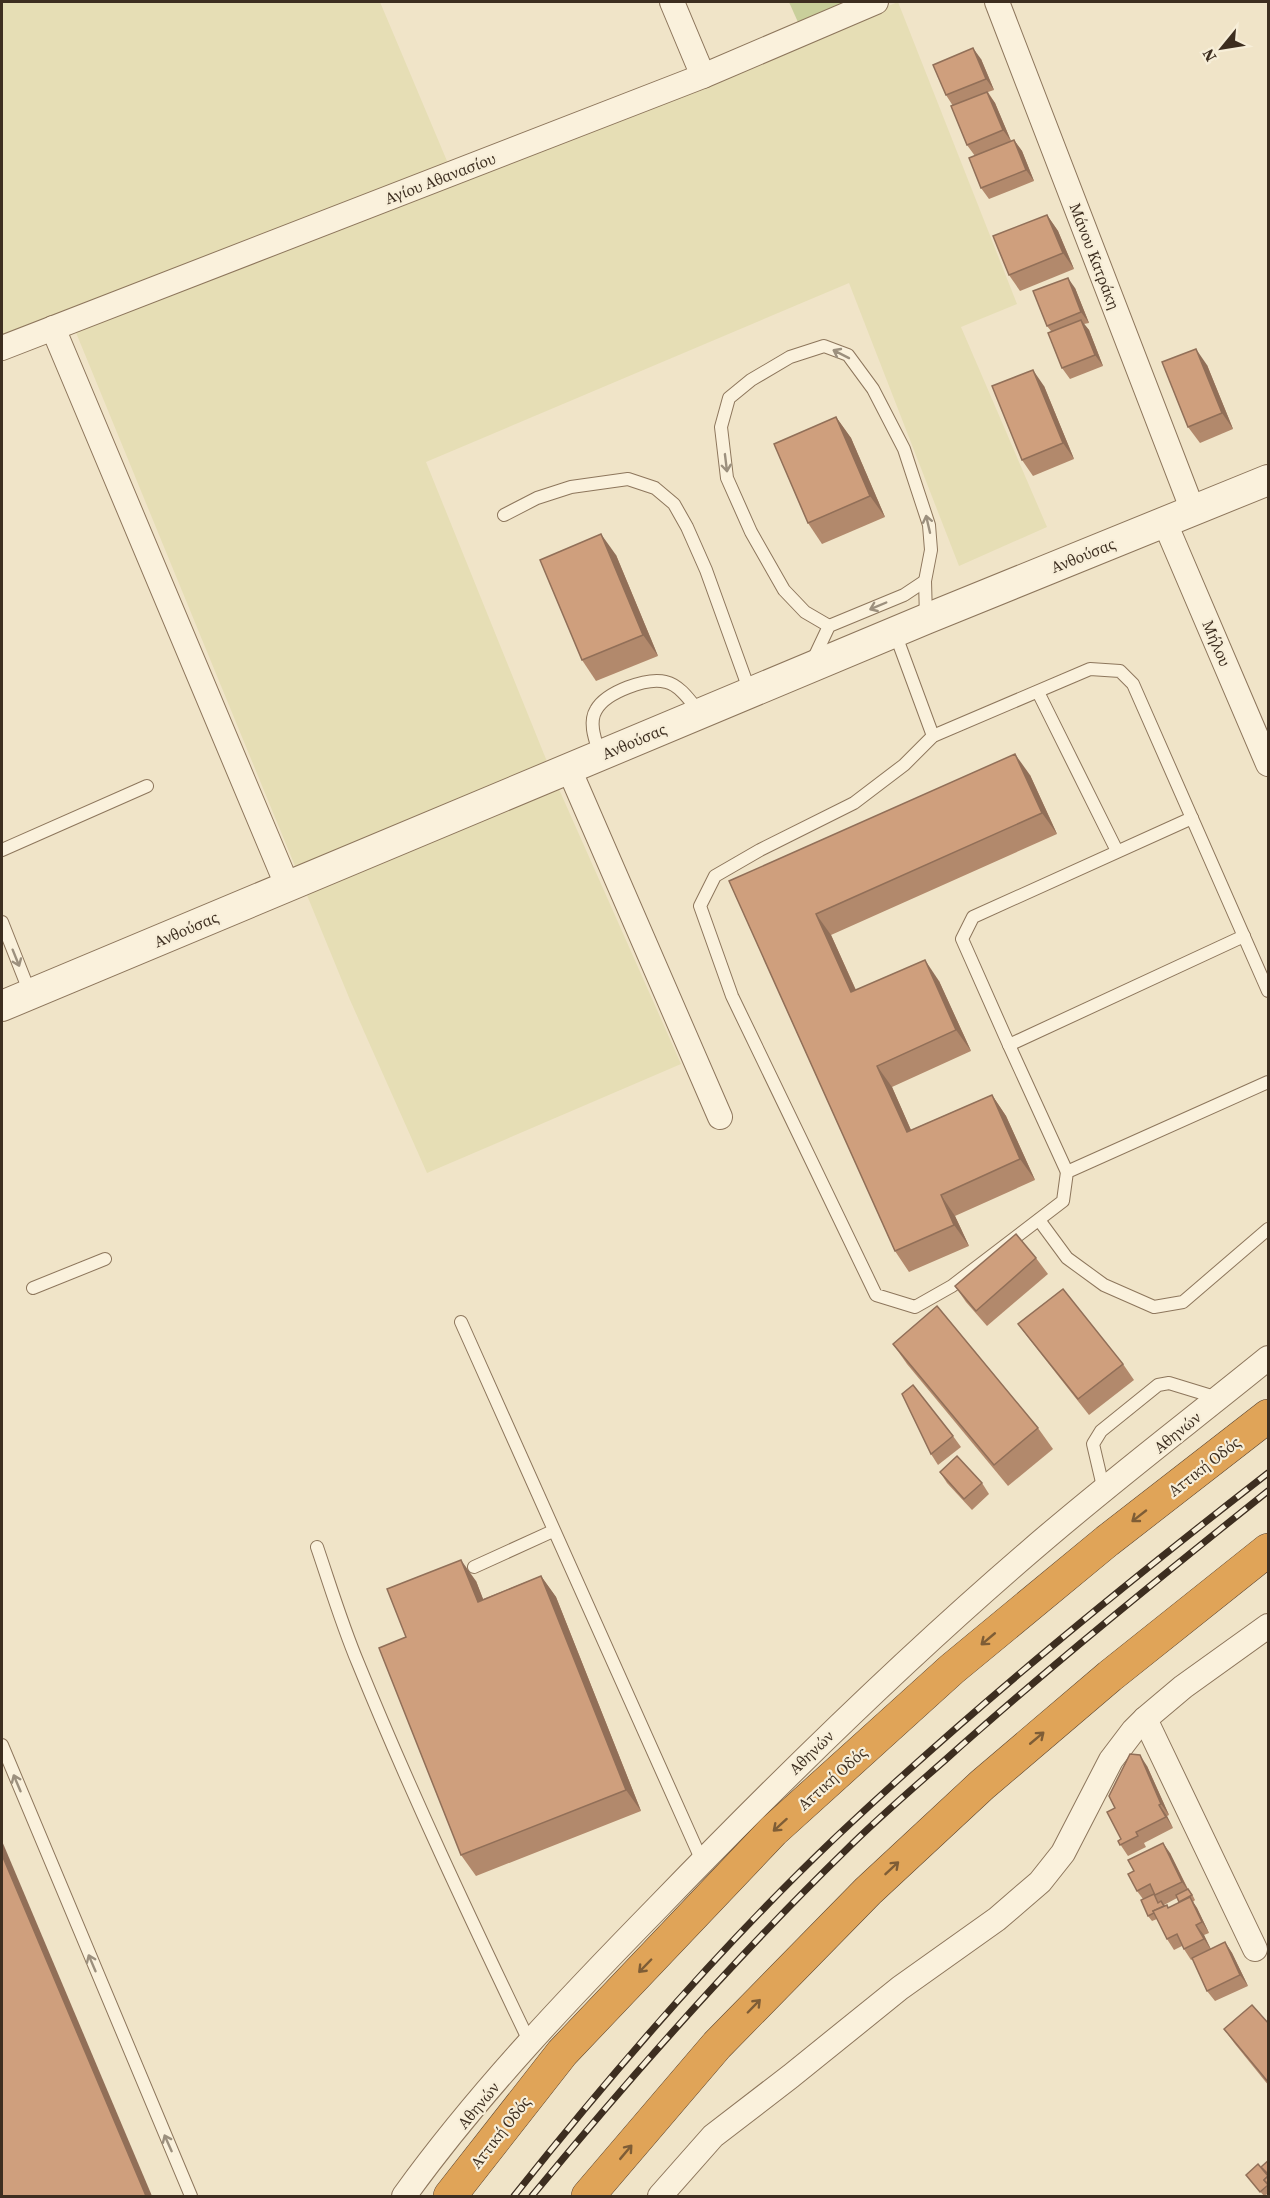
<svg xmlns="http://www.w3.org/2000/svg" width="1270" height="2198" font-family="'Source Serif 4',serif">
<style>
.farmland{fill:#e6deb5}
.green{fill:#c9cf9b}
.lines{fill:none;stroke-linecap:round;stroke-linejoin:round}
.service-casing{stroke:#8d765c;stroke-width:14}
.minor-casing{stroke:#8d765c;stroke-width:26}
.tertiary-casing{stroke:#8d765c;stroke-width:32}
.motorway-casing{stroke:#5b4430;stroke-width:34}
.service{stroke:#faf1dc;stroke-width:12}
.minor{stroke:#faf1dc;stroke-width:24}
.tertiary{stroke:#faf1dc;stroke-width:30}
.motorway{stroke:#e0a458;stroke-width:33}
.rail-casing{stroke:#3d2e20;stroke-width:7}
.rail{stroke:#f7eed8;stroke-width:4.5;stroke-dasharray:14;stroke-linecap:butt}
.wall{fill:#b2896c;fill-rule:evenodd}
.shaded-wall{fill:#916f58}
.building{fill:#cf9f7d;stroke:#916f58;stroke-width:1.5}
.oneway{stroke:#9c907e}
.oneway2{stroke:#7e5d36}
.labels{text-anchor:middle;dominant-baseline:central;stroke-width:4.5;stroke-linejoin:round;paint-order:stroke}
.street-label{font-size:16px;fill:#3d2e20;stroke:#f7eed8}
</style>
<rect width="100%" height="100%" fill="#f0e4c8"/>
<!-- farmland -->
<path class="farmland" d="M2,2H380L455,180L898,2L1017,304L961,327L1047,527L959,566L849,283L426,462L550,769L681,1064L427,1173L350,1000L70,318L2,345Z"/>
<!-- green -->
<path class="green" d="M789,2H858L805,38Z"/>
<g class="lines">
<!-- service casing -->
<g class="service-casing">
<g id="service">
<path d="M504,515L537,498L571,487L628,479L655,488L674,504L687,527L706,570L750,692"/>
<path d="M829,626L805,612L784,590L751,532L727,478L721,427L729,398L751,380L790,357L824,346L848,355L873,389L904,449L929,525L931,550L925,581L926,617"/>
<path d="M895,633L933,736"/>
<path d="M812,662L829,626L904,595L925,581"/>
<path d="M1038,692L1117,851"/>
<path d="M600,755C596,742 588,723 596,710C606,692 647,677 666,682C680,685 691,702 700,713"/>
<path d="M2,850L147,786"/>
<path d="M2,922L30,993"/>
<path d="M1268,991L1133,684L1120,671L1090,669L933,736L904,765L854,803L760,850L715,876L700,906L732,996L876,1295L915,1307L952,1286L1063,1201L1067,1172L1268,1082"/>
<path d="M1009,1045L962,939L973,917L1192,818"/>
<path d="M1067,1172L1009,1045L1244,936"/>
<path d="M1039,1220L1067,1258L1104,1285L1154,1307L1183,1302L1268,1229"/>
<path d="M33,1288L105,1259"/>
<path d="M461,1322L702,1861"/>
<path d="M1104,1491L1093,1444L1101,1431L1158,1385L1169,1383L1218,1398"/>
<path d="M317,1547C330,1585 342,1625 358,1663C410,1791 470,1918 530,2043"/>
<path d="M474,1567L553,1531"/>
<path d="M2,1745L191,2196"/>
</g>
</g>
<!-- minor casing -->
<g class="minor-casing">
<g id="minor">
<path d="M672,2L703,76"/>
<path d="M997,2L1193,511"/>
<path d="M53,328L287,885"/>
<path d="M2,348L703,76L876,2"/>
<path d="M1165,523L1268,764"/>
<path d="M569,769L720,1117"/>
<path d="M1145,1719L1255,1949"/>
<path d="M404,2196C479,2092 570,1997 660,1905C778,1783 899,1664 1028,1553C1106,1485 1188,1423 1268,1358"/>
<path d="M660,2196L713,2136L791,2076L900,1988L997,1919L1040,1882L1063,1853L1111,1760L1133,1731L1145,1719L1183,1687L1268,1626"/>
</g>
</g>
<!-- tertiary casing -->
<g class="tertiary-casing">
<path id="tertiary" d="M2,1006L926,619L1268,480"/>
</g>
<!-- motorway casing -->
<g class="motorway-casing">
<g id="motorway">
<path d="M450,2196L562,2053L773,1831L952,1669L1107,1541L1268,1416"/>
<path d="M588,2196L717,2045L868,1891L982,1785L1110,1676L1268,1550"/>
</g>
</g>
<!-- service -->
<use href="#service" class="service"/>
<!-- minor -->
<use href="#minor" class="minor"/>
<!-- tertiary -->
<use href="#tertiary" class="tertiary"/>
<!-- motorway -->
<use href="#motorway" class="motorway"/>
<!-- rail casing -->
<g class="rail-casing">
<g id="rail">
<path d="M514,2196C614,2070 720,1947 837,1836C974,1707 1120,1588 1268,1473"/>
<path d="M532,2196C631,2076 734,1959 846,1850C877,1819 911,1790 944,1761C1049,1667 1158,1579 1268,1491"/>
</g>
</g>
<!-- rail -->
<use href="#rail" class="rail"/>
</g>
<!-- wall -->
<g class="wall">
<path d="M981,59L994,90L988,92L995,103L1011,141L1014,140L1022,151L1034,181L989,199L981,188L975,156L967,145L953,106L946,95Z"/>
<path d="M1047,215L1058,231L1074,269L1020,291L1009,275Z"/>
<path d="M1075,288L1089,323L1084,324L1089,330L1103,366L1070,379L1062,368L1051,331L1047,326Z"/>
<path d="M1207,365L1233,429L1200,443L1188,427Z"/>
<path d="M1044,386L1074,459L1033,476L1022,460Z"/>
<path d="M836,417L851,438L885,517L822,544L808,523Z"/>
<path d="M616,555L658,656L596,681L582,660Z"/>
<path d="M1030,775L1057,834L831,935L856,990L939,981L971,1051L892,1087L911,1130L992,1095L1006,1116L1035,1180L955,1216L969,1246L909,1272L895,1251L729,881Z"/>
<path d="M1036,1258L1048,1274L987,1326L966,1302L955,1286Z"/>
<path d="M1018,1324L1123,1364L1134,1380L1089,1415L1030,1340Z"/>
<path d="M893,1344L1038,1428L1053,1449L1008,1486L907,1364Z"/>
<path d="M953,1436L961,1447L938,1465L931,1454Z"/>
<path d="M940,1472L982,1483L989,1494L972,1510L947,1483Z"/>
<path d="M541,1576L556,1597L641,1811L476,1876L461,1855L406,1637L476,1581L483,1599Z"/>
<path d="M1147,1766L1169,1815L1167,1816L1173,1828L1144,1843L1146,1847L1128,1856L1118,1841L1121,1839L1115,1808Z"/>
<path d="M1170,1853L1188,1889L1192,1894L1195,1900L1193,1902L1197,1908L1209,1933L1204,1935L1211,1949L1225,1942L1232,1953L1248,1986L1215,2001L1207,1991L1193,1959L1191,1960L1182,1946L1174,1950L1167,1939L1157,1919L1152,1921L1148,1916L1143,1899L1137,1891ZM1177,1898L1180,1902L1169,1908L1164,1905Z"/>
<path d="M1269,2024V2086L1235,2044L1224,2029Z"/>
<path d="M1269,2160V2193L1264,2196L1246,2175L1265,2173Z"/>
</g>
<!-- shaded-wall -->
<g class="shaded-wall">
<path d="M973,48L981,59L994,90L986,79Z"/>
<path d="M987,92L995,103L1011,141L1003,130Z"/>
<path d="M1014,140L1022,151L1034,181L1026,170Z"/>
<path d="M1047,215L1058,231L1074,269L1063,253Z"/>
<path d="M1068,278L1075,288L1089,323L1081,312Z"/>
<path d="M1081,320L1089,330L1103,366L1095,355Z"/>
<path d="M1196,349L1207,365L1233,429L1222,413Z"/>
<path d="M1033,370L1044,386L1074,459L1063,443Z"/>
<path d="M836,417L851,438L885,517L870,496Z"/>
<path d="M601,534L616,555L658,656L643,635Z"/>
<path d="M1015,754L1030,775L1057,834L1042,813Z"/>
<path d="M816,914L831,935L866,1013L851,992Z"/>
<path d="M925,960L939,981L971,1051L956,1030Z"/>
<path d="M877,1066L892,1087L921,1153L907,1132Z"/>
<path d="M992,1095L1006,1116L1035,1180L1020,1159Z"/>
<path d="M941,1195L955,1216L969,1246L954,1225Z"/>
<path d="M461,1560L476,1581L492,1622L478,1602Z"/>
<path d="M541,1576L556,1597L641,1811L626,1790Z"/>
<path d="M1140,1755L1147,1766L1169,1815L1161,1804Z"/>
<path d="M1159,1805L1167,1816L1173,1828L1166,1817Z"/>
<path d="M2,1841L152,2196H146L2,1855Z"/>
<path d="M1163,1843L1170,1853L1189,1892L1182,1882Z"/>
<path d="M1190,1897L1197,1908L1209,1933L1202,1922Z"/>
<path d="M1196,1925L1204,1935L1211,1950L1204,1939Z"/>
<path d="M1225,1942L1232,1953L1248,1986L1240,1975Z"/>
</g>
<!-- building -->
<g class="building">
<path d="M973,48L986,79L946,95L933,65Z"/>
<path d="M987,92L1003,130L967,145L951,106Z"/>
<path d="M1014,140L1026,170L981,188L969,158Z"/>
<path d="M1047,215L1063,253L1009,275L993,236Z"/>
<path d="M1068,278L1081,312L1047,326L1033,291Z"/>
<path d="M1081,320L1095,355L1062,368L1048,333Z"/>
<path d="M1196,349L1222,413L1188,427L1162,362Z"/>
<path d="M1033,370L1063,443L1022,460L992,386Z"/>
<path d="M836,417L870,496L808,523L774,444Z"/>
<path d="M601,534L643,635L582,660L540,560Z"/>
<path d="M1015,754L1042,813L816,914L851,992L925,960L956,1030L877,1066L907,1132L992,1095L1020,1159L941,1195L954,1225L895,1251L729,881Z"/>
<path d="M1016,1234L1036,1258L976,1311L955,1286Z"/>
<path d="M1063,1289L1123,1364L1078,1399L1018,1324Z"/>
<path d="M937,1306L1038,1428L994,1465L893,1344Z"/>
<path d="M913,1385L953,1436L931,1454L902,1394Z"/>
<path d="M957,1456L982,1483L964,1499L940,1472Z"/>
<path d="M461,1560L478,1602L541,1576L626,1790L461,1855L379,1648L406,1637L387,1589Z"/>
<path d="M1130,1754L1140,1755L1161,1804L1159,1805L1166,1817L1136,1832L1138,1836L1120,1845L1118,1841L1121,1839L1107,1812L1115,1808L1109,1796Z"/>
<path d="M1163,1843L1182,1882L1155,1895L1150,1884L1137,1891L1128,1874L1134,1871L1128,1860Z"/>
<path d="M2,1855L146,2196H2Z"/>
<path d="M1188,1889L1192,1895L1179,1902L1176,1895Z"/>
<path d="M1154,1894L1158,1903L1161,1901L1164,1906L1153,1911L1154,1913L1148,1916L1141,1900Z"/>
<path d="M1190,1897L1202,1922L1196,1925L1204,1939L1184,1949L1177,1934L1167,1939L1153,1911L1167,1905L1168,1908Z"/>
<path d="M1225,1942L1240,1975L1207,1991L1192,1958Z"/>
<path d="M1252,2005L1269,2024V2083L1224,2029Z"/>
<path d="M1269,2160V2175L1261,2167Z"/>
<path d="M1258,2164L1268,2176L1264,2180L1268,2185L1260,2192L1246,2175Z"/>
<path d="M1269,2175V2185L1264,2180Z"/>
</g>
<!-- one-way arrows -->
<defs><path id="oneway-shaft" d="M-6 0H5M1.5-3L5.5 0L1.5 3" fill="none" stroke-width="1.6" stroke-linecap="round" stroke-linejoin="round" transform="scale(1.5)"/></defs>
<g class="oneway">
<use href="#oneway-shaft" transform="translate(841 354) rotate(-153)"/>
<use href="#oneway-shaft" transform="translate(726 463) rotate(83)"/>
<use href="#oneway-shaft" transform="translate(928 524) rotate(-103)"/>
<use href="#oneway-shaft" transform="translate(878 606) rotate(157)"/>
<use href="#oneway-shaft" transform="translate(16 958) rotate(68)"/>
<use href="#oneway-shaft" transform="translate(17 1783) rotate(-113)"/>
<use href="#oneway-shaft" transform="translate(92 1963) rotate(-113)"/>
<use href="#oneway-shaft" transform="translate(168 2143) rotate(-114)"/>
</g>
<g class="oneway2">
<use href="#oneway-shaft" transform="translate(1139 1516) rotate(142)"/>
<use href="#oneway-shaft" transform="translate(988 1639) rotate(140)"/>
<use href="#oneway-shaft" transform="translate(1037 1738) rotate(-40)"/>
<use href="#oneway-shaft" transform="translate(780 1825) rotate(138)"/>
<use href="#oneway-shaft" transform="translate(892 1868) rotate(-43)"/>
<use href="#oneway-shaft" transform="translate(645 1966) rotate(134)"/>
<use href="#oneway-shaft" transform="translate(754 2006) rotate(-46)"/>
<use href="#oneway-shaft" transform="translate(626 2152) rotate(-50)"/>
</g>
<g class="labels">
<!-- street labels -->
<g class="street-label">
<text transform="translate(440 178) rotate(-21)">Αγίου Αθανασίου</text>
<text transform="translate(1095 256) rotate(69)">Μάνου Κατράκη</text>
<text transform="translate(1083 555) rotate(-22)">Ανθούσας</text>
<text transform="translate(1217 643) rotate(67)">Μήλου</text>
<text transform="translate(634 741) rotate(-23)">Ανθούσας</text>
<text transform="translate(186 929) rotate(-23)">Ανθούσας</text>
<text transform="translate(1177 1432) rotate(-39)">Αθηνών</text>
<text transform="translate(1204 1466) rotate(-38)">Αττική Οδός</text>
<text transform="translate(811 1752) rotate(-44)">Αθηνών</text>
<text transform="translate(832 1778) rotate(-42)">Αττική Οδός</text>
<text transform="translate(478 2105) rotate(-50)">Αθηνών</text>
<text transform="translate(500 2132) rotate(-52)">Αττική Οδός</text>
</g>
</g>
<!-- border -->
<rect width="1270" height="2198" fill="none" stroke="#3d2e20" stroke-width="6"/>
<!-- north arrow -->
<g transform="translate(1222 48) rotate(240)" stroke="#f7eed8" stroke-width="4.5" paint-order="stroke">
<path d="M0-4.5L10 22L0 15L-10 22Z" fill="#3d2e20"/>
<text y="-9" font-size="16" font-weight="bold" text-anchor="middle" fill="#3d2e20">N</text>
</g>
</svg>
